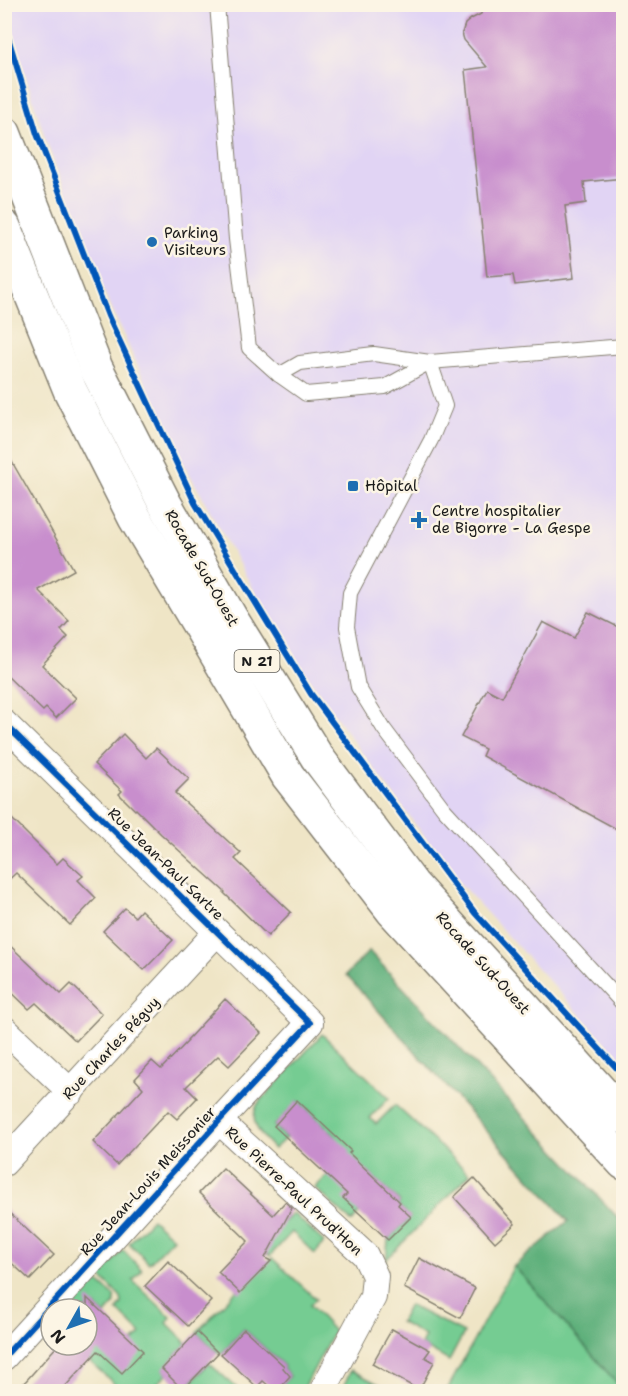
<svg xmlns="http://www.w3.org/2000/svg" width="628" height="1396" font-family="'Shantell Sans',sans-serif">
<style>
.built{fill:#e1d4f4}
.green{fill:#74cc92;stroke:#487457;stroke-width:1.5}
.forest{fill:#5fb07c;stroke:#3e664c;stroke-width:1.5}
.building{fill:#c88ecd}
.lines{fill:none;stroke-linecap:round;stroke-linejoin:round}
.service-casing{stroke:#868071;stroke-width:16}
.minor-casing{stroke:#868071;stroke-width:28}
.primary-casing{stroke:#868071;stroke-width:36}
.service{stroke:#fff;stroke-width:14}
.minor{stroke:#fff;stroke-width:26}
.primary{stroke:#fff;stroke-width:33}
.cycleway-casing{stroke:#fcf5e5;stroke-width:10}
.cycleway{stroke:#0057b8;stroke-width:6}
.poi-dot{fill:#1f6fb2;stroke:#fcf5e5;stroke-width:2}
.labels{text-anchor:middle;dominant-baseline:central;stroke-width:5;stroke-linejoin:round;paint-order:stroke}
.shield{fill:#fcf5e5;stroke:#5f5d58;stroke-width:1.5}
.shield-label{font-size:14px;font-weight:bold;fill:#1c1c1c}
.poi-label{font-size:15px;fill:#1c1c1c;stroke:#fcf5e5;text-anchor:start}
.street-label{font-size:15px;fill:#1c1c1c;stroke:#fcf5e5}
</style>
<rect width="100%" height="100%" fill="#fcf5e5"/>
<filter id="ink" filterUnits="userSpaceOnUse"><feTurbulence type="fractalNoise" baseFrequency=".0167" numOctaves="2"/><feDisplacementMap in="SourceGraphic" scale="12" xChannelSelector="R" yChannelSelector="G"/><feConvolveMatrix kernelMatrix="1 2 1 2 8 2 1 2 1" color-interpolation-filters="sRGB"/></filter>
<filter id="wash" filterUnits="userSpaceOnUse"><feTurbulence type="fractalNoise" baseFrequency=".008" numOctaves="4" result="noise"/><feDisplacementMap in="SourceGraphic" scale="24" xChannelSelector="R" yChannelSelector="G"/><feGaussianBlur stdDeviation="1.35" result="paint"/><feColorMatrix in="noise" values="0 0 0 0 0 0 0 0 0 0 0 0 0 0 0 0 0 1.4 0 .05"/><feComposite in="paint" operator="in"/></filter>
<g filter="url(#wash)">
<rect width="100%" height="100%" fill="#efe5c6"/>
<!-- built -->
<path class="built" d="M4,5H623V1062L456,879L348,734L303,670L257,596L173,444L105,294L46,141L5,10Z"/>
<!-- green -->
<g class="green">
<path d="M322,1034L389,1098L370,1118L376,1124L395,1105L470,1174L386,1260L388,1240L410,1217L398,1205L400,1202L368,1172L359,1213L352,1222L315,1188L348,1154L334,1135L298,1101L274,1126L286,1138L274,1149C262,1136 248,1124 257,1105Z"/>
<path d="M293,1213L324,1242L315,1254L292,1232L270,1256L260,1247Z"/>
<path d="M152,1219L173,1238L149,1263L129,1243Z"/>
<path d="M123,1250L142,1270L133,1281L171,1317L167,1323L187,1343L163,1369L167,1374L149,1392L122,1391L72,1345L131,1344L141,1334L117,1310L122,1303L121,1298L100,1276Z"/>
<path d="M272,1258L316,1299L310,1305L334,1331L302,1392L276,1391L290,1376L283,1368L284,1366L244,1329L221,1354L214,1349L197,1332L245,1281L263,1269Z"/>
<path d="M514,1266L624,1390L623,1392H446Z"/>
<path d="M96,1280L114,1296L115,1303L105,1315L94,1305L87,1309H69Z"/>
<path d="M409,1305L464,1333L449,1361L421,1345L425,1336L400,1322Z"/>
<path d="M209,1363L240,1391H192L187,1387Z"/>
<path d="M351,1370L392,1391H341Z"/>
</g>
<!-- forest -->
<path class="forest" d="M369,951L623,1223V1390L514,1266L568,1221L346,975Z"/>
<g id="blocks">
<!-- building -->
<g class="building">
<path d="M483,4H624V178L584,182L586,203L565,206L574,278L515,285L513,275L487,277L465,70L487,67L464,40L462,33L465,24L471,19L481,14Z"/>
<path d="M4,448L74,570L38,590L69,621L61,630L68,637L42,665L76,698L56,718L46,708L43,711L4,673Z"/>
<path d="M588,612L624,630V833L482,756L485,749L461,737L487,689L502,697L543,622L574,638Z"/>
<path d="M123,734L146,758L156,748L189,779L175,793L241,853L235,859L291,912L268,936L224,893L225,892L161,834L136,809L135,810L119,794L122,791L94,764Z"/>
<path d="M4,811L57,864L63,858L83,876L78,880L96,898L70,925L16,873L4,884Z"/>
<path d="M125,908L135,917L141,910L173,940L144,970L103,931Z"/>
<path d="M4,940L61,994L71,984L102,1014L76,1041L36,1003L29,1009L4,985Z"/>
<path d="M225,999L261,1033L229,1066L218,1056L186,1087L197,1098L177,1119L168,1111L117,1165L93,1142L143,1088L135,1079L152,1061L161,1069L188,1041L187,1040Z"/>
<path d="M297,1100L351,1151L349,1153L400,1202L398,1205L411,1217L388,1240L343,1198L347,1194L274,1126Z"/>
<path d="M223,1168L273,1215L285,1202L292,1208L265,1258L271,1261L240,1293L218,1272L248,1241L199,1193Z"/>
<path d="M474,1178L515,1224L495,1242L454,1197Z"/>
<path d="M4,1208L54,1255L30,1280L4,1256Z"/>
<path d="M419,1258L475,1288L460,1318L404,1288Z"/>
<path d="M168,1261L211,1301L188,1326L145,1286Z"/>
<path d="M87,1298L143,1351L122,1373L98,1351L60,1392H16L58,1345H87Z"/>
<path d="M244,1329L284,1366L283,1368L290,1376L276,1392L263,1381L257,1387L221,1354Z"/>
<path d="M392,1329L430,1350L425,1357L434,1362L419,1390L372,1364Z"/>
<path d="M197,1332L218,1353L183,1390L162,1369Z"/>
</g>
</g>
</g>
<g filter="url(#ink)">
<use href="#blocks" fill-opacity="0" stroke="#868071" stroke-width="1.5"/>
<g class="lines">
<!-- service casing -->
<g class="service-casing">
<g id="service">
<path d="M217,4L236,239L249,348L279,375L306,394L385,387L430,362"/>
<path d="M430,362L445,406L431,440L350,593L347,627L358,687L384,729L444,809L624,1005"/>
<path d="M279,375L300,363L374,354L430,362L624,346"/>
</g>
</g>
<!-- minor casing -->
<g class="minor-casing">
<g id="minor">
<path d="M4,723L310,1023L219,1121L4,1357"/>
<path d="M4,1029L71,1092"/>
<path d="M219,1121L365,1255L375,1276L373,1297L322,1392"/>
<path d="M4,1163L217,932"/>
</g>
</g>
<!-- primary casing -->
<g class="primary-casing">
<g id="primary">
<path d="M4,133L96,368L165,504L232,620L317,757L412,884L624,1117"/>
<path d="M4,227L70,390L135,518L208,640L288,776L392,910L624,1163"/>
</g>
</g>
<!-- service -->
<use href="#service" class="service"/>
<!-- minor -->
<use href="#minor" class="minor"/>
<!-- primary -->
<use href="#primary" class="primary"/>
<!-- cycleway casing -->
<g class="cycleway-casing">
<g id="cycleway">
<path d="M4,24L37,134L108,316L195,503L311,694L475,913L624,1076"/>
<path d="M4,723L310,1023L219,1121L4,1357"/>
</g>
</g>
<!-- cycleway -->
<use href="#cycleway" class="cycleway"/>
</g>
</g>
<!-- markers -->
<g class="poi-dot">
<circle cx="152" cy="242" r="6"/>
<rect x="347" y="480" width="12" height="12" rx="3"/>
<path d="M416 511h6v6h6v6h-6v6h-6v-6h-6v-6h6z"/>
</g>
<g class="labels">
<!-- shield labels -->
<rect class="shield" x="234.5" y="650" width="45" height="22" rx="4.5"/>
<g class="shield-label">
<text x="257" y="661">N 21</text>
</g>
<!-- poi labels -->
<g class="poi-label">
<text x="164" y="233">Parking<tspan x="164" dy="17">Visiteurs</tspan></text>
<text x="365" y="486">Hôpital</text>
<text x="432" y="511">Centre hospitalier<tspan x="432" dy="17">de Bigorre - La Gespe</tspan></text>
</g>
<!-- street labels -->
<g class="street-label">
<text transform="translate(202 568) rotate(60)">Rocade Sud-Ouest</text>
<text transform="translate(166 864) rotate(44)">Rue Jean-Paul Sartre</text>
<text transform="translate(483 963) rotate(48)">Rocade Sud-Ouest</text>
<text transform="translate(111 1048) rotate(-47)">Rue Charles Péguy</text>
<text transform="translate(148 1181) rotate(-48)">Rue Jean-Louis Meissonier</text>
<text transform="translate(294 1191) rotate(43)">Rue Pierre-Paul Prud'Hon</text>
</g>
</g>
<!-- margin -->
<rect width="628" height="1396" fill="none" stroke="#fcf5e5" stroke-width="24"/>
<!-- north arrow -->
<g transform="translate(69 1327) rotate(230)"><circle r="28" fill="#fcf5e5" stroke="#a29e95" stroke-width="1.5"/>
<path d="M0-4.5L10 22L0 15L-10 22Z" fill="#1f6fb2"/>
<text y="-9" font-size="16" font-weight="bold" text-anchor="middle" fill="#1c1c1c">N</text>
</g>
</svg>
